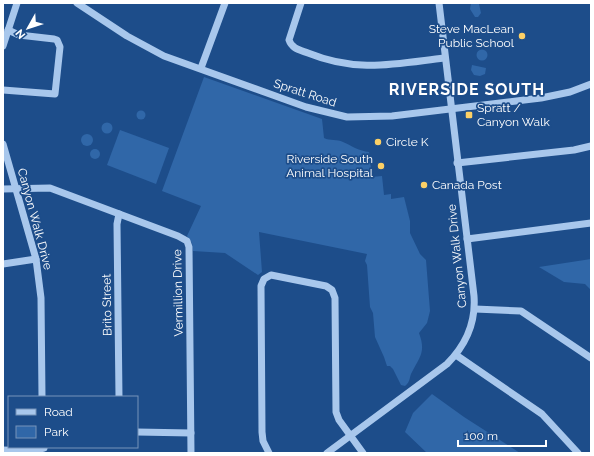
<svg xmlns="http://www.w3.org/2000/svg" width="594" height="456" font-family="Raleway,sans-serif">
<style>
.green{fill:#3067a8}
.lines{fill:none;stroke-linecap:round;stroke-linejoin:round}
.minor{stroke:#a8c7ec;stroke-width:7}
.poi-dot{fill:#fcd066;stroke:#1d4d8a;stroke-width:1.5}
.labels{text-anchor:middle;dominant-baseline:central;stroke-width:3.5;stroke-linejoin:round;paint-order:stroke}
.poi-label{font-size:12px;fill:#fff;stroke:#1d4d8a;text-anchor:start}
.street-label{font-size:12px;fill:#fff;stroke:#1d4d8a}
.district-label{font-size:16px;font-weight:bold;letter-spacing:1px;fill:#fff;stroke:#1d4d8a}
</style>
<rect width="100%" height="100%" fill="#1d4d8a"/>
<!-- green -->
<g class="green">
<path d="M471,3L479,4L481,13L478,17H475L470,9Z"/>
<circle cx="482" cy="55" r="5.5"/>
<path d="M472,65L486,68L485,74L480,76L474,75L471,70Z"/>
<path d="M204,77L322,119L324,138C330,141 337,139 343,142C352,146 359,151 369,152L372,177L382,176L384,195L391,194V199L404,197L410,221V233L420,254L426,260L430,311L427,323L419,333C426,352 420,356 412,372C409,377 411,381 405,386L401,385L393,369L390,366H387L384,357L375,337L373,313L370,307L367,265L365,261L367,254L259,232L262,272L258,275L225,253L193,251L192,243L187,236L201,206L162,191Z"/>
<circle cx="141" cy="115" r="4.5"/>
<circle cx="107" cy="128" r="5.5"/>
<path d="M120,130L169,148L156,184L107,165Z"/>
<circle cx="87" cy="140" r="6"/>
<circle cx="95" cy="154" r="5"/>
<path d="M591,259V290L585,284L564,282L539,267Z"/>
<path d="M432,394L464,417L520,453H427L405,432L413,413Z"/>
</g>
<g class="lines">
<!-- minor -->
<g class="minor">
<path d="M77,3L127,36L164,56L306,107L347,117L392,116L541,98L570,92L591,84"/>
<path d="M301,3L289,40C292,49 300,50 308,53C357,73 394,64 444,58"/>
<path d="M3,46L17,3"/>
<path d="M201,68L225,3"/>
<path d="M3,90L55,94L60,47L57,40L54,39L19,35L8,30"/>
<path d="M3,144L36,259L41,298L42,397"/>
<path d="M457,163L574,150L591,146"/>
<path d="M3,189L50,188L178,236L187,241L189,247L191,453"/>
<path d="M119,214L117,224L119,397"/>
<path d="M467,239L591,223"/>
<path d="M3,264L36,259"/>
<path d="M475,309L521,311L591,358"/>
<path d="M456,355L542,414L578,453"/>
<path d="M137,432L191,433"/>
<path d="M3,450L32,451L44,448"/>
<path d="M269,453L263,441L262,432L261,286L264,279L271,275L326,286L332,290L335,298L336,412L339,420L363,453"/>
<path d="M327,453L447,364C466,345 476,323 474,296L439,3"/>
</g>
</g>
<!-- markers -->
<g class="poi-dot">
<circle cx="522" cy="36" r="4"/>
<rect x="465" y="111" width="8" height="8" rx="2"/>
<circle cx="378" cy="142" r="4"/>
<circle cx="381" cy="166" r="4"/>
<circle cx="424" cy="185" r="4"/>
</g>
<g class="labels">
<!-- poi labels -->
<g class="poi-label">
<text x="514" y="29" text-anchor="end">Steve MacLean<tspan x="514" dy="14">Public School</tspan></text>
<text x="477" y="108">Spratt /<tspan x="477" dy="14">Canyon Walk</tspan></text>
<text x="386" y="142">Circle K</text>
<text x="373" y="159" text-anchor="end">Riverside South<tspan x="373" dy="14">Animal Hospital</tspan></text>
<text x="432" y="185">Canada Post</text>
</g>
<!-- street labels -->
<g class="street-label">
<text transform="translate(305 93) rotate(18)">Spratt Road</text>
<text transform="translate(35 219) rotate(75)">Canyon Walk Drive</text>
<text transform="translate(457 256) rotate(-96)">Canyon Walk Drive</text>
<text transform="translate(178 293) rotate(-91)">Vermillion Drive</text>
<text transform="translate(107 305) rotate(-91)">Brito Street</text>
</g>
<!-- district labels -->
<g class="district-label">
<text x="467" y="89">RIVERSIDE SOUTH</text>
</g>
</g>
<!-- border -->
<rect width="594" height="456" fill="none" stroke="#ffffff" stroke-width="8"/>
<!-- legend -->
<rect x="8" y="396" width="130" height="52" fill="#1d4d8a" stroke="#7794b9"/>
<rect x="16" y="409" width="20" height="6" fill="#a8c7ec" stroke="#7794b9"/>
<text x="44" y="416" font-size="12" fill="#ffffff">Road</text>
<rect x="16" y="426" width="20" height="12" fill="#3067a8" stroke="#7794b9"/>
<text x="44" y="436" font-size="12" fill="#ffffff">Park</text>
<!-- north arrow -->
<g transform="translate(28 28) rotate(231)" stroke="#1d4d8a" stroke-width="3" paint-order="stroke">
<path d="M0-3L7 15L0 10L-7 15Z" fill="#ffffff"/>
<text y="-6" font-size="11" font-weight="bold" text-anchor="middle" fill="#ffffff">N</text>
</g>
<!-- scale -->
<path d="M458 440v6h88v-6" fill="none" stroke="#ffffff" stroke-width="2"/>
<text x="464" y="440" font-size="12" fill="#ffffff" stroke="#1d4d8a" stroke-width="3" paint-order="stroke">100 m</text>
</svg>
